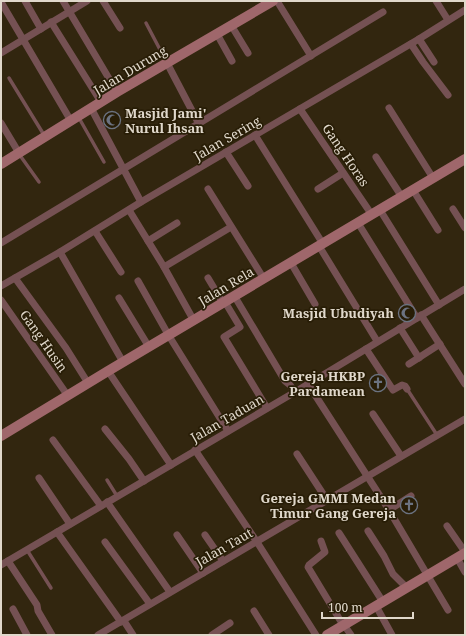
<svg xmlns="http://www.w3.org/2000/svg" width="466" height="636" font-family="'Noto Serif',serif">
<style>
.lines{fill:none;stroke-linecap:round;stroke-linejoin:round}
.lane{stroke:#755153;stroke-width:3.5}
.street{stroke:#755153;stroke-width:7}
.secondary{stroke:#9f676b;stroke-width:10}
.labels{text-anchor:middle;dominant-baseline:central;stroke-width:3.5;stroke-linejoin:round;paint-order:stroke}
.street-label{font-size:13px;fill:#e0d8cb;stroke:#281d06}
.poi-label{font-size:13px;font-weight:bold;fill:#e0d8cb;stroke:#281d06;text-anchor:end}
</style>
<rect width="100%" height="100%" fill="#32260f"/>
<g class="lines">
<!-- lane -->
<g class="lane">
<path d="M146,23L166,61"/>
<path d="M9,78L44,135"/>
<path d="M79,118L104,162"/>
<path d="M19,154L39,182"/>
<path d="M407,389L437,435"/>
<path d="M107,480L117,496"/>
<path d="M27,550L51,588"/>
</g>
<!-- street -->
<g class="street">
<path d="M25,1L41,29"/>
<path d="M63,1L117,92"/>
<path d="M103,1L120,28"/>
<path d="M277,1L311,56"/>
<path d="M436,1L448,20"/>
<path d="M1,2L71,121"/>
<path d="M51,22L101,102"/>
<path d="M231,25L248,53"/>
<path d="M217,34L232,61"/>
<path d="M419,39L434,62"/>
<path d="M411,44L423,62L448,95"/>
<path d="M1,53L87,1"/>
<path d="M167,63L199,124"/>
<path d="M91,108L141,202"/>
<path d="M389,108L433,178"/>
<path d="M300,109L372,215"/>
<path d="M1,123L19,153"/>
<path d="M255,135L323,244"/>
<path d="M226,152L248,186"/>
<path d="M376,157L402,197"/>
<path d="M208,189L264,279"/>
<path d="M318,189L343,173"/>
<path d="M413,190L438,230"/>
<path d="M453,209L465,228"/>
<path d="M129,210L164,267L194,321"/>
<path d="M380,210L439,305"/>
<path d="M358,223L417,318"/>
<path d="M95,231L121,272"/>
<path d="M148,241L177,223"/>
<path d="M1,243L383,12"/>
<path d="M319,246L377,341"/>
<path d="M60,252L123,362"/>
<path d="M291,263L315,304"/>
<path d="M164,267L231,227"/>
<path d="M15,278L66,348L88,383"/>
<path d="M208,278L223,303"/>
<path d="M138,281L169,336L228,431"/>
<path d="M1,286L60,252L141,202L419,39L465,10"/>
<path d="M235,297L285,381L290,385L295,392"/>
<path d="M119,298L149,347"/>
<path d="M1,300L68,396"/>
<path d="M225,302L240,327L224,337L267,408"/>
<path d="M421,315L465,384"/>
<path d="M400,328L419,358"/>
<path d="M366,349L393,390L402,385L405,386L407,389"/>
<path d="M409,364L440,344"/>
<path d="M108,371L171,465"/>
<path d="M308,384L389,510L448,610"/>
<path d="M373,414L401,456"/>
<path d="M105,429L129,459L144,481"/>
<path d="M53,440L101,506"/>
<path d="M195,450L257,542L316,635"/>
<path d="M297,454L327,500"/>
<path d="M39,478L70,524"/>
<path d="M107,502L170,592"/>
<path d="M389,510L411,496"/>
<path d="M447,526L465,552"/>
<path d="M368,531L384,556L393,574L407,588"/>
<path d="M57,532L121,622"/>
<path d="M339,533L383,602"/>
<path d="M177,535L203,573"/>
<path d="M205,535L223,561"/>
<path d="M321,541L325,552L309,565L308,567L343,625"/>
<path d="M105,542L150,604"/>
<path d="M457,558L465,572"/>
<path d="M8,561L37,605L38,611L52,635"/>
<path d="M1,565L295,392L465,289"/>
<path d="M376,606L392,635"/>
<path d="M13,609L27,635"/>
<path d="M254,611L269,635"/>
<path d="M124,621L133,635"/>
<path d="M344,625L351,635"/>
<path d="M98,635L465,419"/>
<path d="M212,635L230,623"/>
</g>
<!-- secondary -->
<g class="secondary">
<path d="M1,164L117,92L273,1"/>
<path d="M1,436L108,371L465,159"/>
<path d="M327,635L465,553"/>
</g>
</g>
<!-- icons -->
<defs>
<g id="mosque-ring" transform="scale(0.9)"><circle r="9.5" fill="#281d06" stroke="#6b7280" stroke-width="1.5"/><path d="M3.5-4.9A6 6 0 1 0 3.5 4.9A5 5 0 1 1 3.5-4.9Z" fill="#6b7280"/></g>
<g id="church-ring" transform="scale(0.9)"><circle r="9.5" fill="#281d06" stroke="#6b7280" stroke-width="1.5"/><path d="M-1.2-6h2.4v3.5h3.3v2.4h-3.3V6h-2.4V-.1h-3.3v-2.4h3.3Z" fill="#6b7280"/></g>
</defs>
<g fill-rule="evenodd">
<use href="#mosque-ring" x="112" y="120"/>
<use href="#mosque-ring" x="407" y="313"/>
<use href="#church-ring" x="378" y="383"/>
<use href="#church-ring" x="409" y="505"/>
</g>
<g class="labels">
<!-- street labels -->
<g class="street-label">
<text transform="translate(130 70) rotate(-31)">Jalan Durung</text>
<text transform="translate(227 138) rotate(-30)">Jalan Sering</text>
<text transform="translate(346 155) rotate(56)">Gang Horas</text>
<text transform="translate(226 286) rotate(-31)">Jalan Rela</text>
<text transform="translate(44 341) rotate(55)">Gang Husin</text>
<text transform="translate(227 418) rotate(-30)">Jalan Taduan</text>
<text transform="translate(224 547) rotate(-30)">Jalan Taut</text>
</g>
<!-- poi labels -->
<g class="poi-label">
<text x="125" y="113" text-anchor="start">Masjid Jami'<tspan x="125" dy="15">Nurul Ihsan</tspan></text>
<text x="394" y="313">Masjid Ubudiyah</text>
<text x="365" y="376">Gereja HKBP<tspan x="365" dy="15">Pardamean</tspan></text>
<text x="396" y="498">Gereja GMMI Medan<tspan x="396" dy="15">Timur Gang Gereja</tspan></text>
</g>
</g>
<!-- border -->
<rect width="466" height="636" fill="none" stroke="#e0d8cb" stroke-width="4"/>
<!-- scale -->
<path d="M322 612v6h91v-6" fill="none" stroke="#e0d8cb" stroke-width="2"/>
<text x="328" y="612" font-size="12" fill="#e0d8cb" stroke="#281d06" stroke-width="3" paint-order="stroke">100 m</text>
</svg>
